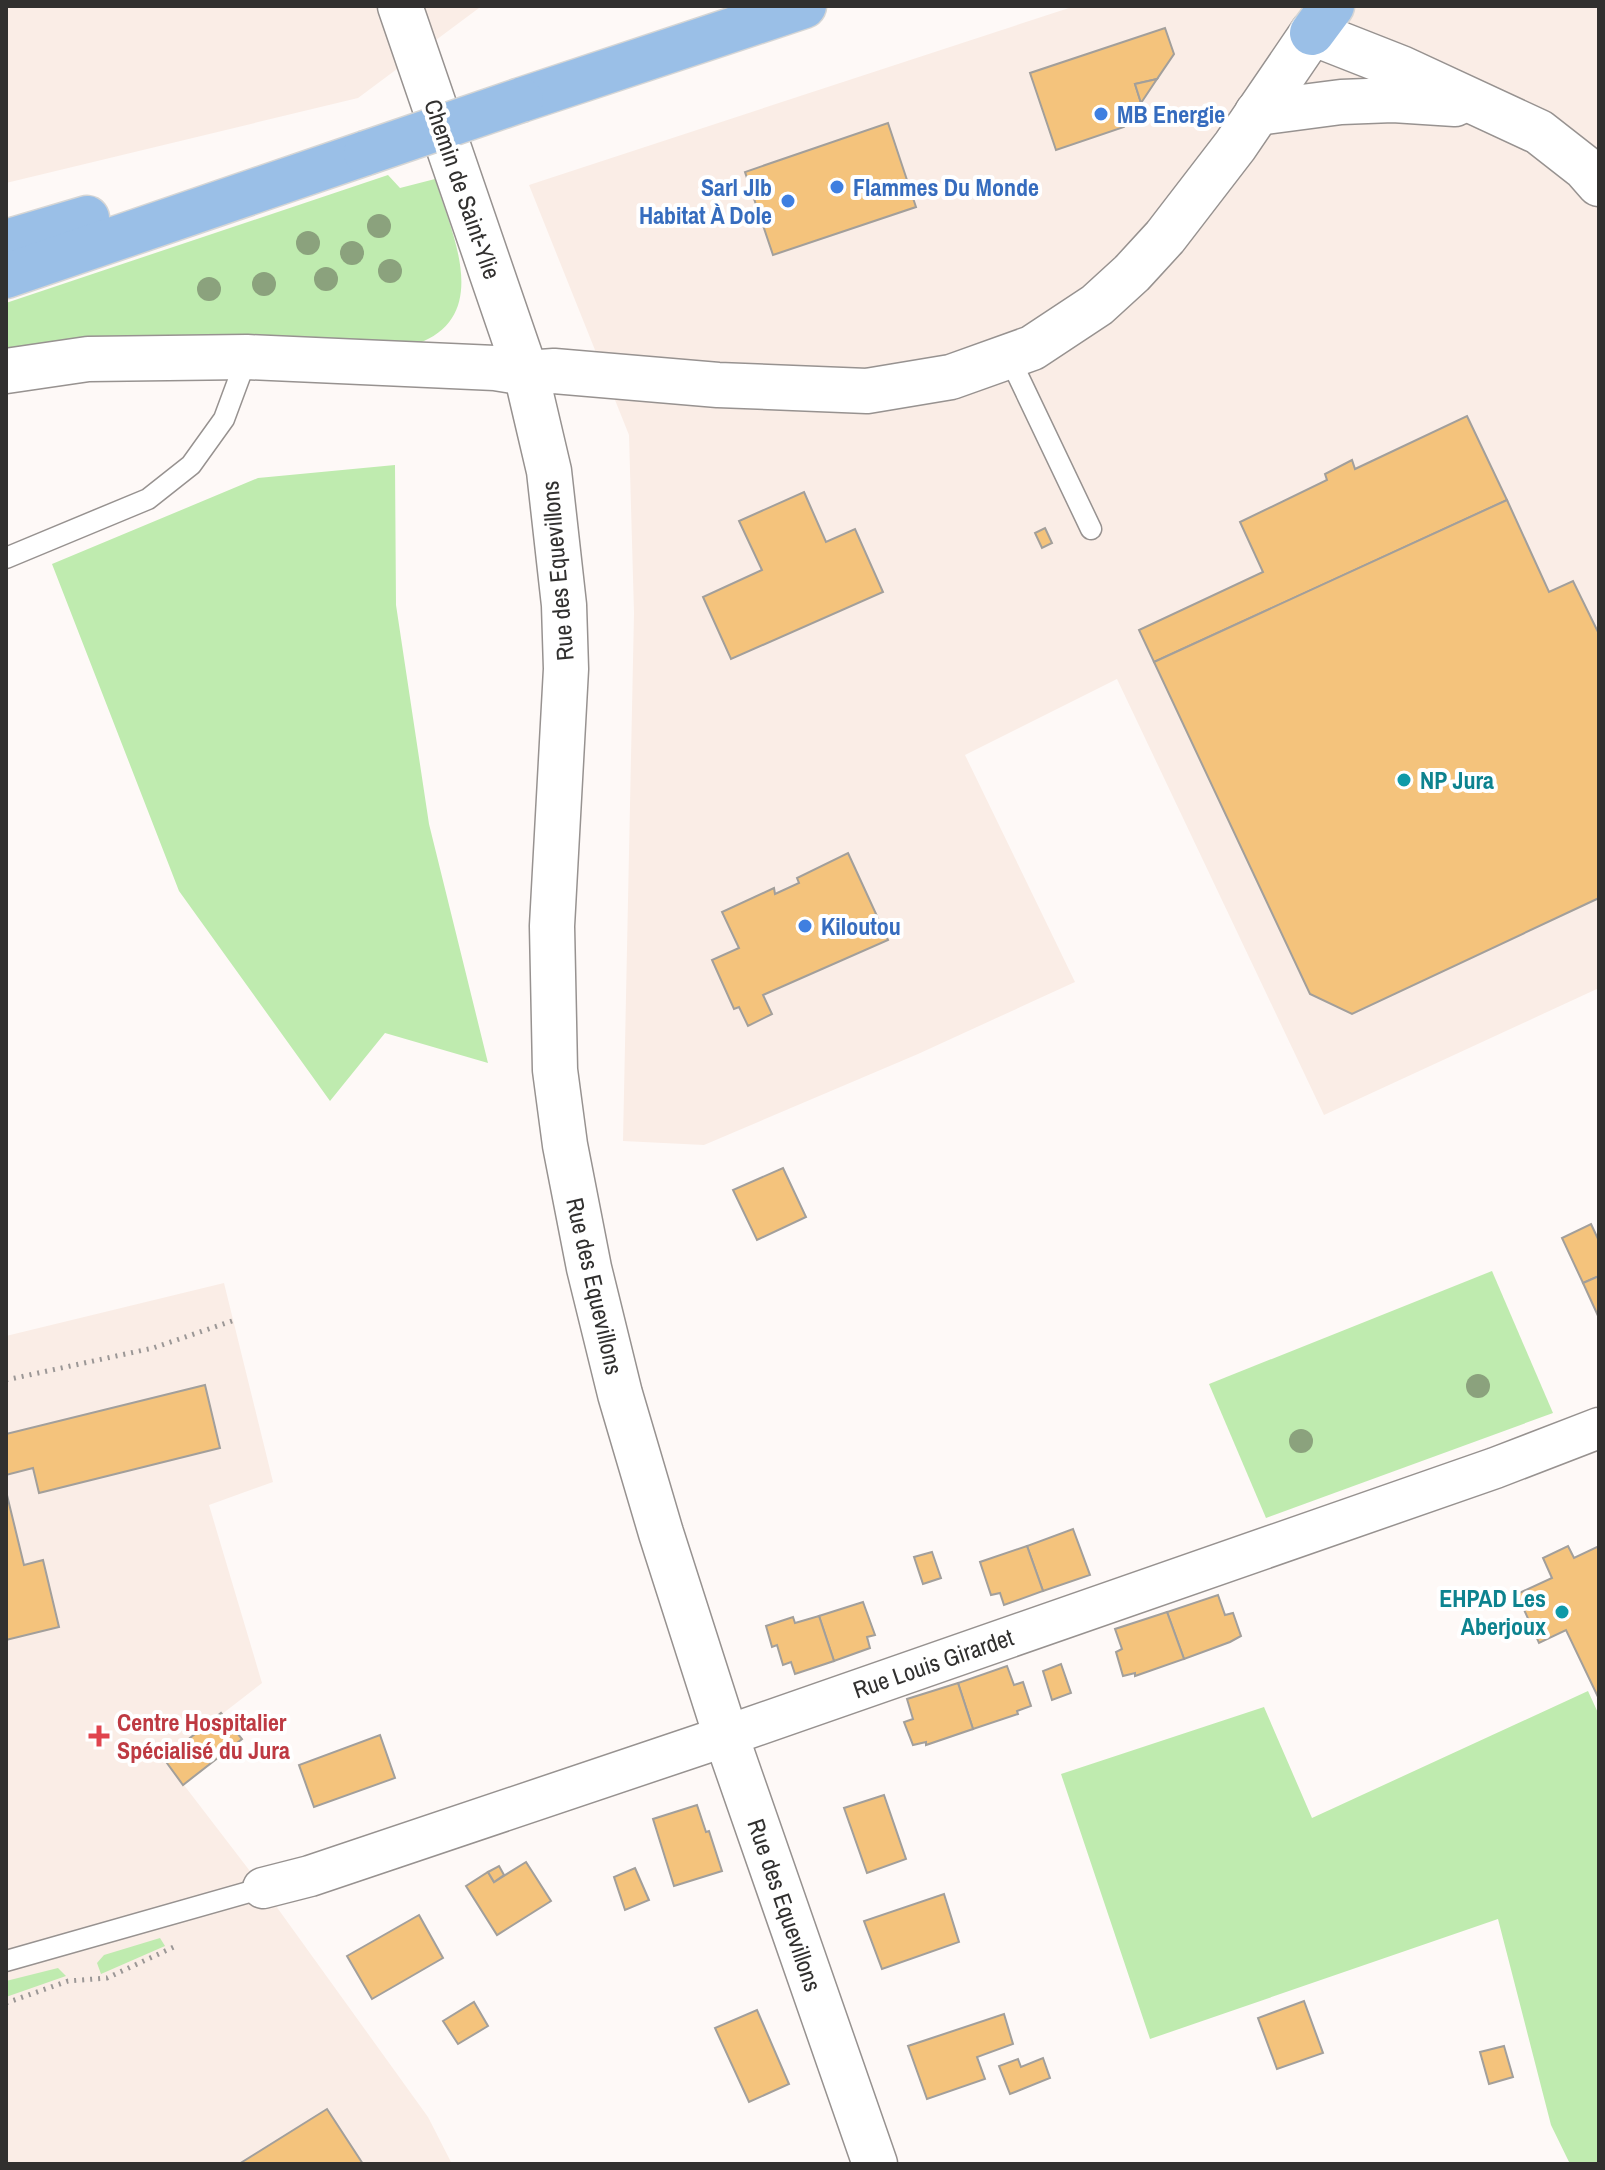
<svg xmlns="http://www.w3.org/2000/svg" width="1605" height="2170" font-family="'Archivo Narrow',sans-serif">
<style>
.built{fill:#faede6}
.green{fill:#bfebaf}
.building{fill:#f4c37c;stroke:#a29f9b;stroke-width:2}
.lines{fill:none;stroke-linecap:round;stroke-linejoin:round}
.lane-casing{stroke:#979290;stroke-width:23}
.street-casing{stroke:#979290;stroke-width:43}
.secondary-casing{stroke:#979290;stroke-width:47}
.primary-casing{stroke:#d6d6d5;stroke-width:47}
.path{stroke:#9b9796;stroke-width:5;stroke-dasharray:2 6;stroke-linecap:butt}
.lane{stroke:#fff;stroke-width:20}
.street{stroke:#fff;stroke-width:40}
.secondary{stroke:#fff;stroke-width:44}
.primary{stroke:#9abfe7;stroke-width:44}
.primary-bridge-casing{stroke:#d6d6d5;stroke-width:47;stroke-linecap:butt}
.primary-bridge{stroke:#9abfe7;stroke-width:44}
.tree{fill:#8ba27d}
.shop-dot{fill:#3f7fe0;stroke:#fff;stroke-width:3}
.culture-dot{fill:#0f9aa8;stroke:#fff;stroke-width:3}
.health-dot{fill:#e0444e;stroke:#fff;stroke-width:3}
.labels{text-anchor:middle;dominant-baseline:central;stroke-width:8;stroke-linejoin:round;paint-order:stroke}
.shop-label{font-size:24px;font-weight:bold;fill:#366cbe;stroke:#fff;text-anchor:start}
.street-label{font-size:24px;fill:#31302f;stroke:#fff}
.culture-label{font-size:24px;font-weight:bold;fill:#0d838f;stroke:#fff;text-anchor:start}
.health-label{font-size:24px;font-weight:bold;fill:#be3a42;stroke:#fff;text-anchor:start}
</style>
<rect width="100%" height="100%" fill="#fef9f7"/>
<!-- built -->
<g class="built">
<path d="M6,6H486L479,8L358,98L6,183Z"/>
<path d="M1075,6H1599V988L1324,1115L1117,679L965,755L1075,982L918,1054L704,1145L623,1141L634,613L629,435L529,185Z"/>
<path d="M224,1283L273,1482L209,1505L262,1683L164,1759L263,1888L428,2117L452,2164H6V1336Z"/>
</g>
<!-- green -->
<g class="green">
<path d="M388,175L400,188L435,179C452,234 493,316 417,344L230,335L100,338L6,348V303Z"/>
<path d="M395,465L396,605L429,824L488,1063L385,1033L330,1101L179,891L52,564L258,478Z"/>
<path d="M1492,1271L1553,1413L1266,1518L1209,1384Z"/>
<path d="M1588,1691L1599,1715V2164H1570L1551,2125L1498,1919L1150,2039L1061,1774L1264,1707L1312,1818Z"/>
<path d="M160,1938L165,1946L101,1974L97,1963L104,1955Z"/>
<path d="M58,1968L66,1976L6,1997V1981Z"/>
</g>
<!-- building -->
<g class="building">
<path d="M1165,28L1174,54L1157,79L1135,84L1141,103L1124,127L1056,150L1030,73Z"/>
<path d="M1157,79L1141,103L1135,84Z"/>
<path d="M888,123L916,207L773,255L745,172Z"/>
<path d="M1467,416L1507,500L1154,662L1139,630L1263,572L1240,522L1327,480L1325,474L1352,460L1355,469Z"/>
<path d="M804,492L826,542L855,529L883,592L731,659L703,597L762,570L739,521Z"/>
<path d="M1507,500L1549,592L1573,581L1599,634V898L1352,1014L1310,994L1154,662Z"/>
<path d="M1045,528L1052,543L1042,548L1035,533Z"/>
<path d="M848,853L888,940L763,995L772,1014L748,1026L739,1007L734,1009L712,960L739,948L722,912L774,888L775,894L799,883L797,878Z"/>
<path d="M783,1168L806,1217L757,1240L733,1190Z"/>
<path d="M1591,1224L1599,1241V1276L1583,1283L1562,1238Z"/>
<path d="M1599,1276V1318L1583,1283Z"/>
<path d="M205,1385L220,1448L39,1493L33,1468L6,1475V1434Z"/>
<path d="M6,1491L24,1565L43,1560L59,1627L6,1640Z"/>
<path d="M1073,1529L1090,1575L1043,1591L1027,1546Z"/>
<path d="M1027,1546L1043,1591L1004,1605L1000,1593L991,1595L980,1562Z"/>
<path d="M1568,1546L1574,1558L1599,1546V1699L1566,1630L1539,1643L1517,1594L1552,1578L1543,1558Z"/>
<path d="M932,1552L941,1578L923,1584L914,1557Z"/>
<path d="M1218,1595L1225,1615L1233,1613L1241,1636L1230,1642L1184,1659L1167,1612Z"/>
<path d="M863,1602L875,1635L867,1637L870,1648L834,1661L819,1616Z"/>
<path d="M1167,1612L1184,1659L1135,1676V1673L1123,1676L1116,1652L1122,1649L1115,1629Z"/>
<path d="M819,1616L834,1661L795,1674L791,1662L783,1665L777,1645L772,1647L766,1626L793,1617L795,1623Z"/>
<path d="M1061,1664L1071,1693L1052,1700L1043,1671Z"/>
<path d="M1007,1666L1014,1685L1023,1682L1031,1706L1017,1711L1018,1714L973,1729L958,1683Z"/>
<path d="M958,1683L973,1729L926,1745V1742L913,1745L904,1722L913,1719L907,1699Z"/>
<path d="M221,1713L242,1739L183,1785L164,1759Z"/>
<path d="M380,1735L395,1778L314,1807L299,1765Z"/>
<path d="M884,1795L906,1859L867,1873L844,1808Z"/>
<path d="M697,1805L706,1832L709,1831L722,1871L674,1886L653,1819Z"/>
<path d="M526,1862L551,1901L497,1935L466,1886L488,1872L494,1882Z"/>
<path d="M499,1866L504,1875L494,1882L488,1872Z"/>
<path d="M635,1868L649,1900L625,1910L614,1877Z"/>
<path d="M944,1894L959,1942L882,1969L864,1921Z"/>
<path d="M419,1915L443,1958L372,1999L347,1956Z"/>
<path d="M1304,2001L1323,2053L1277,2069L1258,2018Z"/>
<path d="M474,2002L488,2026L458,2044L443,2021Z"/>
<path d="M757,2010L789,2084L749,2102L715,2028Z"/>
<path d="M1004,2014L1013,2044L977,2057L985,2079L927,2099L908,2046Z"/>
<path d="M1504,2046L1513,2077L1489,2084L1480,2052Z"/>
<path d="M1043,2058L1050,2078L1010,2094L999,2066L1018,2059L1021,2067Z"/>
<path d="M327,2109L363,2164H239Z"/>
</g>
<g class="lines">
<!-- lane casing -->
<g class="lane-casing">
<g id="lane">
<path d="M1009,357L1091,529"/>
<path d="M6,558L148,499L191,465L224,419L247,357"/>
<path d="M6,1961L263,1888"/>
</g>
</g>
<!-- street casing -->
<g class="street-casing">
<path id="street" d="M263,1888L310,1876L726,1736L1495,1468L1599,1428"/>
</g>
<!-- secondary casing -->
<g class="secondary-casing">
<g id="secondary">
<path d="M400,6L526,373L549,471L564,605L566,669L552,926L555,1070L565,1145L589,1268L620,1394L661,1533L726,1736L875,2164"/>
<path d="M1257,113L1341,102L1393,100L1455,104"/>
<path d="M6,371L88,359L247,357L495,368L526,373L554,371L718,385L867,391L951,377L1032,348L1097,305L1132,273L1165,237L1235,146L1312,33L1401,68L1539,132L1585,168L1599,184"/>
</g>
</g>
<!-- primary casing -->
<g class="primary-casing">
<g id="primary">
<path d="M1312,33L1332,6"/>
<path d="M521,100L804,6"/>
<path d="M6,242L87,218"/>
<path d="M6,276L366,153"/>
</g>
</g>
<!-- path -->
<g class="path">
<path d="M6,1380L153,1348L235,1320"/>
<path d="M6,2003L68,1981L107,1978L178,1945"/>
</g>
<!-- lane -->
<use href="#lane" class="lane"/>
<!-- street -->
<use href="#street" class="street"/>
<!-- secondary -->
<use href="#secondary" class="secondary"/>
<!-- primary -->
<use href="#primary" class="primary"/>
<!-- primary-bridge casing -->
<g class="primary-bridge-casing">
<path id="primary-bridge" d="M366,153L521,100"/>
</g>
<!-- primary-bridge -->
<use href="#primary-bridge" class="primary-bridge"/>
</g>
<!-- trees -->
<g class="tree">
<circle cx="379" cy="226" r="12"/>
<circle cx="308" cy="243" r="12"/>
<circle cx="352" cy="253" r="12"/>
<circle cx="390" cy="271" r="12"/>
<circle cx="326" cy="279" r="12"/>
<circle cx="264" cy="284" r="12"/>
<circle cx="209" cy="289" r="12"/>
<circle cx="1478" cy="1386" r="12"/>
<circle cx="1301" cy="1441" r="12"/>
</g>
<!-- markers -->
<g class="shop-dot">
<circle cx="1101" cy="114" r="8"/>
<circle cx="837" cy="187" r="8"/>
<circle cx="788" cy="201" r="8"/>
<circle cx="805" cy="926" r="8"/>
</g>
<g class="culture-dot">
<circle cx="1404" cy="780" r="8"/>
<circle cx="1562" cy="1612" r="8"/>
</g>
<path class="health-dot" d="M95 1724h8v8h8v8h-8v8h-8v-8h-8v-8h8z"/>
<g class="labels">
<!-- shop labels -->
<g class="shop-label">
<text x="1117" y="114">MB Energie</text>
<text x="772" y="187" text-anchor="end">Sarl Jlb<tspan x="772" dy="28">Habitat À Dole</tspan></text>
<text x="853" y="187">Flammes Du Monde</text>
<text x="821" y="926">Kiloutou</text>
</g>
<!-- street labels -->
<g class="street-label">
<text transform="translate(463 189) rotate(71)">Chemin de Saint-Ylie</text>
<text transform="translate(557 571) rotate(-95)">Rue des Equevillons</text>
<text transform="translate(595 1286) rotate(77)">Rue des Equevillons</text>
<text transform="translate(933 1663) rotate(-19)">Rue Louis Girardet</text>
<text transform="translate(785 1905) rotate(71)">Rue des Equevillons</text>
</g>
<!-- culture labels -->
<g class="culture-label">
<text x="1420" y="780">NP Jura</text>
<text x="1546" y="1598" text-anchor="end">EHPAD Les<tspan x="1546" dy="28">Aberjoux</tspan></text>
</g>
<!-- health labels -->
<g class="health-label">
<text x="117" y="1722">Centre Hospitalier<tspan x="117" dy="28">Spécialisé du Jura</tspan></text>
</g>
</g>
<!-- border -->
<rect width="1605" height="2170" fill="none" stroke="#31302f" stroke-width="16"/>
</svg>
